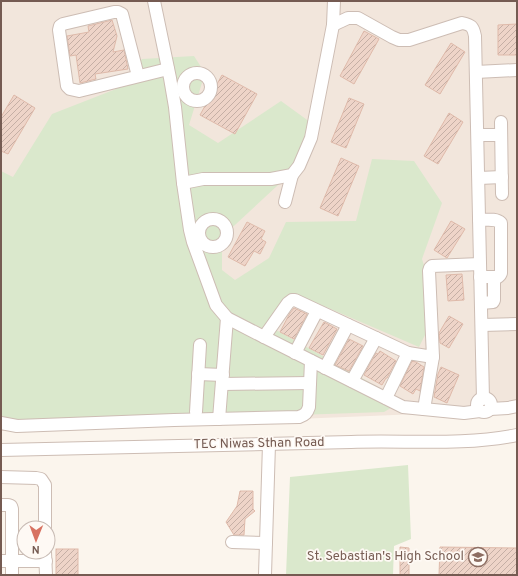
<svg xmlns="http://www.w3.org/2000/svg" width="518" height="576" font-family="Overpass,sans-serif">
<style>
.residential{fill:#f2e6dc}
.green{fill:#dae8cc}
.building{fill:url(#building-hatch);stroke:#dfbaaa}
.lines{fill:none;stroke-linecap:round;stroke-linejoin:round}
.minor-casing{stroke:#cdbdb4;stroke-width:14}
.minor{stroke:#fff;stroke-width:12}
.labels{text-anchor:middle;dominant-baseline:central;stroke-width:3.5;stroke-linejoin:round;paint-order:stroke}
.street-label{font-size:13px;fill:#755b52;stroke:#fef9f4}
.education-label{font-size:13px;fill:#785e54;stroke:#fef9f4;text-anchor:end}
</style>
<defs>
<pattern id="building-hatch" width="6" height="6" patternUnits="userSpaceOnUse"><rect width="6" height="6" fill="#eed4c8"/><path d="M-1 1l2-2M0 6l6-6M5 7l2-2" fill="none" stroke="#c5afa5"/></pattern>
</defs>
<rect width="100%" height="100%" fill="#fbf5ed"/>
<!-- residential -->
<path class="residential" d="M1,1H517V410L1,431Z"/>
<!-- green -->
<g class="green">
<path d="M194,56L205,73L189,125L218,143L281,101L310,122L304,161L222,237V270L235,280L269,258L286,222L356,221L372,159L414,161L442,203L422,259L438,309L419,347L305,298L269,326L387,392L396,405L384,412L1,425V171L13,177L52,114L116,89L142,59Z"/>
<path d="M408,465L411,539L394,546L393,575H286L290,477Z"/>
</g>
<!-- building -->
<g class="building">
<path d="M112,20L117,36L113,52L124,50L128,69L95,74L96,79L80,83L76,55L70,56L67,36L89,32L88,26Z"/>
<path d="M517,24V55H498V25Z"/>
<path d="M364,31L379,39L354,84L340,76Z"/>
<path d="M451,43L465,52L440,94L425,85Z"/>
<path d="M222,75L257,94L235,134L200,115Z"/>
<path d="M14,95L35,108L8,154L1,151V117Z"/>
<path d="M349,98L364,104L346,148L331,142Z"/>
<path d="M449,113L463,122L438,164L424,156Z"/>
<path d="M341,158L359,166L338,216L320,208Z"/>
<path d="M451,221L465,229L447,258L434,250Z"/>
<path d="M247,222L265,231L261,239L266,242L260,254L254,251L245,266L228,257Z"/>
<path d="M462,274L464,300L448,301L446,275Z"/>
<path d="M294,308L307,314L294,339L280,332L290,313Z"/>
<path d="M449,316L463,324L449,348L440,343L439,333Z"/>
<path d="M324,322L337,329L323,355L309,348Z"/>
<path d="M349,339L363,346L349,371L335,365Z"/>
<path d="M380,351L396,361L387,378H386L382,385L364,375L376,353L378,354Z"/>
<path d="M412,361L416,362L424,367L420,391L416,389L413,394L400,386Z"/>
<path d="M441,367L459,375L447,403L434,397L438,374Z"/>
<path d="M240,491H253V509L255,511L245,519L244,535H234L226,522L237,506Z"/>
<path d="M400,547L409,548V575H400Z"/>
<path d="M440,547L517,548V575H439Z"/>
<rect x="56" y="549" width="22" height="26"/>
</g>
<g class="lines">
<!-- minor casing -->
<g class="minor-casing">
<g id="minor">
<path d="M154,1L170,78L175,107L183,183L190,230L193,242L216,305L227,318L264,337L403,407L464,413L480,411"/>
<path d="M333,25L348,18H358L392,37L399,40H409L462,23C471,25 473,26 475,36L483,399"/>
<path d="M476,72L517,70"/>
<circle cx="197" cy="87" r="14"/>
<path d="M138,76L122,14L118,12H114L63,24L60,26L59,30L67,86L70,89L79,91L168,69"/>
<path d="M501,122L502,194"/>
<path d="M478,135H501"/>
<path d="M479,178L502,177"/>
<path d="M183,183L203,179H271L292,175L299,166L311,138L333,25L334,1"/>
<path d="M285,202L292,175"/>
<circle cx="213" cy="233" r="14"/>
<path d="M479,220C486,220 496,218 501,223V273L500,275L498,277H480"/>
<path d="M481,303L493,302L494,300V277"/>
<path d="M482,325L517,324"/>
<path d="M264,337L288,303L292,300H295L408,353L433,357L429,271L430,268L432,266L480,264"/>
<path d="M295,353L317,311"/>
<path d="M325,368L348,325"/>
<path d="M198,374L223,375"/>
<path d="M352,381L376,338"/>
<path d="M222,384L310,383"/>
<path d="M386,398L408,353"/>
<circle cx="484" cy="405" r="7"/>
<path d="M424,409L433,357"/>
<path d="M490,409L508,408L517,406"/>
<path d="M196,412L200,345"/>
<path d="M219,419L227,318"/>
<path d="M1,423L17,426L174,420L299,417C305,415 307,413 309,407L311,361"/>
<path d="M1,450C118,447 235,445 351,442C406,440 463,446 517,435"/>
<path d="M1,477L36,478L41,479L45,485V528"/>
<path d="M1,505H8L11,506L12,509V575"/>
<path d="M232,542L266,543"/>
<path d="M45,552L46,575"/>
<path d="M1,561H46"/>
<path d="M265,575L269,444"/>
</g>
</g>
<!-- minor -->
<use href="#minor" class="minor"/>
</g>
<!-- icons -->
<defs>
<g id="school-ring" transform="scale(1)"><circle r="9.5" fill="#fef9f4" stroke="#8d6e63" stroke-width="1.5"/><path d="M0-5L7-2L0 1L-7-2ZM-4 1L0 2.5L4 1V4Q0 6-4 4Z" fill="#8d6e63"/></g>
</defs>
<g fill-rule="evenodd">
<use href="#school-ring" x="478" y="557"/>
</g>
<g class="labels">
<!-- street labels -->
<g class="street-label">
<text transform="translate(259 444) rotate(-1)">TEC Niwas Sthan Road</text>
</g>
<!-- education labels -->
<g class="education-label">
<text x="464" y="557">St. Sebastian's High School</text>
</g>
</g>
<!-- border -->
<rect width="518" height="576" fill="none" stroke="#755b52" stroke-width="4"/>
<!-- north arrow -->
<g transform="translate(36 540) rotate(181)"><circle r="19" fill="#fef9f4" stroke="#c7bab3"/>
<path d="M0-3L7 15L0 10L-7 15Z" fill="#d77261"/>
<text y="-6" font-size="11" font-weight="bold" text-anchor="middle" fill="#755b52">N</text>
</g>
</svg>
